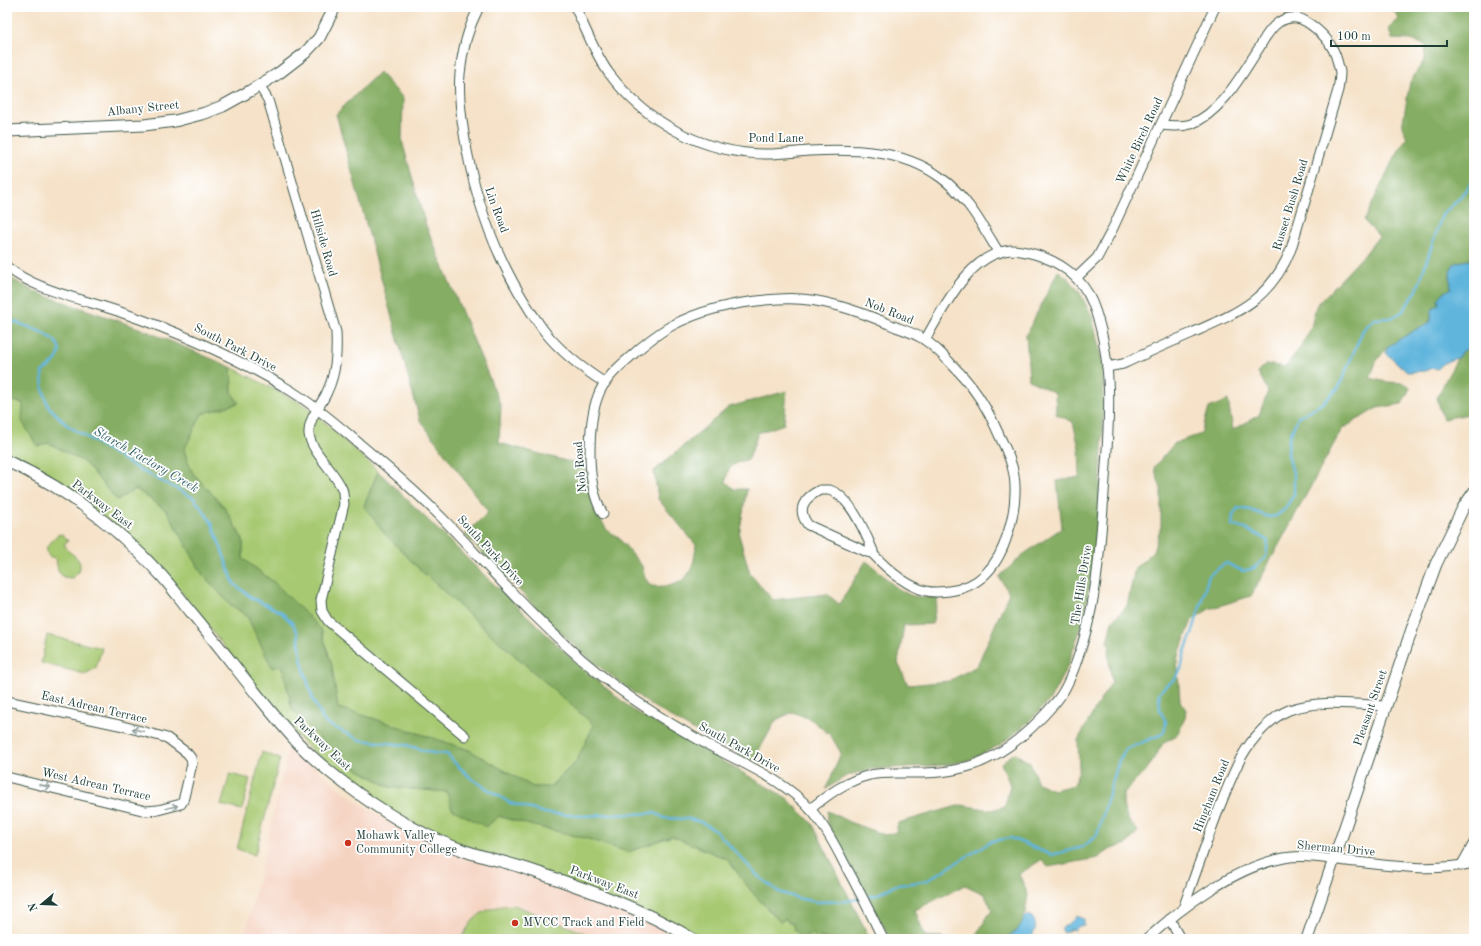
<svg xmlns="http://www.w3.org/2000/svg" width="1481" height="946" font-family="'Old Standard TT',serif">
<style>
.built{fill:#f5d3c1}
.green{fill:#a7c972;stroke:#638353}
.forest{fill:#85ad64;stroke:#52754c}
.water{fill:#61b5dd;stroke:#407988}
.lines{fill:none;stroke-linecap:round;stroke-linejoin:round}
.stream{stroke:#61b5dd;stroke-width:2.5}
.minor-casing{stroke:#3f564a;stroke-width:11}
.tertiary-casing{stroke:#3f564a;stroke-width:13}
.minor{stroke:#fff;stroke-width:9}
.tertiary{stroke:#fff;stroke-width:11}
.oneway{stroke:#8f9e9a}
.poi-dot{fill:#c8321e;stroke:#fff;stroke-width:1.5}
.labels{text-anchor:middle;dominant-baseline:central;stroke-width:3.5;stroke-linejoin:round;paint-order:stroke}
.street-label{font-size:12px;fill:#1f3d34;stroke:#fff}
.poi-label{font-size:12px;fill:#1f3d34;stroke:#fff;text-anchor:start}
.water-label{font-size:13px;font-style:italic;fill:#336167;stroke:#fff}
</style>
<rect width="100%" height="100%" fill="#fff"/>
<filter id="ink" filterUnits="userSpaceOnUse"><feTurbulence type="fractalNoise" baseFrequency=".025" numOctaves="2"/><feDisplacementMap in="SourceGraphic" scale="8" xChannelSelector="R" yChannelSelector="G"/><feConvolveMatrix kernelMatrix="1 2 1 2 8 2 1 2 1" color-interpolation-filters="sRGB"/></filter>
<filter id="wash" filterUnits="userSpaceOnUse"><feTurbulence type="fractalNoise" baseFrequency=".012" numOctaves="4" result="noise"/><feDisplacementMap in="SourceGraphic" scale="16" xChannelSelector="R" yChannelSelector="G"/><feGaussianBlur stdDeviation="0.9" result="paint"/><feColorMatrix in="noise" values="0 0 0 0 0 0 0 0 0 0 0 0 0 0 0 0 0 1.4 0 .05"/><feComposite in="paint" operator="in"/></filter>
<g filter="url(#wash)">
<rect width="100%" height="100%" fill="#f5e2c8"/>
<!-- built -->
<path class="built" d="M290,743L333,784L371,811L411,834L461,856L564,888L594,899L654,925L679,939H244Z"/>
<!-- green -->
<g class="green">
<path d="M231,367L308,407L378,471L364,506L415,565L487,631L594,725L576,762L549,787H533L469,750L372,718L337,708L332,666L321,629L275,583L243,559V540L225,508L192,472L184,450L202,413L238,403L232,393Z"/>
<path d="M7,398L12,401L23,403L49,443L85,463L117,500L136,489L167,511L203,575L230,604L247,616L272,667L282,665L292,709L317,736L347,763L389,787L448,792L498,816L530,825L585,838L628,852L672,836L727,859L752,892L780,922L785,919L793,925L801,936L812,934L827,939H701L689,932L438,835L396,814L330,767L300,739L257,688L165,572L42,473L7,455Z"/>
<path d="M62,534L67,539L68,542L64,544C69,557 84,555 79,572L72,578L63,577L58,571L56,559L52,557H49L46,548L57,535Z"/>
<path d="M47,635L102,648L96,668L85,674L41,663Z"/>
<path d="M262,752L280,759L255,855L237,849Z"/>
<path d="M230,774L250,779L242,810L221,805Z"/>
<path d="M514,905L599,939H462C472,914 488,906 514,905Z"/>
</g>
<!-- forest -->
<g class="forest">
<path d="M1392,7H1474V264L1469,260L1458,262L1451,268L1450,278L1451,288L1438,299L1439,304L1434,307C1432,317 1431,325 1420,327L1387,347L1376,362L1370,378L1386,382L1404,383L1410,388L1402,404L1377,408L1342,429L1251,596L1209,609L1192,620L1177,659L1180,701L1186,708L1185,718L1177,735L1164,742L1146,771L1123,794C1123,812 1125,818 1138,831L1136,834L1127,844L1111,849L1098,858L1048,867L1041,860L1019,874L1028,895L1023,924L1017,931L1006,938L1001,939H977V934L992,909L984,894L965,885L915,910L925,936L942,937L943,939H890L827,822L828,811L849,822L885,835L896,832L898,823L961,805L992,810L1005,806L1010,785L1001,763L1014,753L1030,763L1038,783L1053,790L1074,785L1079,770L1078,740L1099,702L1112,682L1108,654L1110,646L1107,642L1112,621L1127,606L1135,568L1153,552L1161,526V489L1154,467L1175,443L1201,434L1209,408L1228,400L1233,430L1259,415L1268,391L1258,372L1266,364L1285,367L1300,348L1311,328L1316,306L1365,254L1379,236L1364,221L1392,162L1407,137L1402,127L1410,82L1425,59L1426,45L1411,40L1392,39L1389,28L1399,19Z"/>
<path d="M379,72L403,98L402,141L425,223L501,406L499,443L585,466L594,510L607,530L618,537L642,566L645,578L651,586C664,587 681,586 689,573C694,565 695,554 696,545L658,499L654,471L729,407L787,391L784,424L758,433L749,459C734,464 728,464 726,482L734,489H747L739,535L750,574L773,600L827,594L839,604L866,561C881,571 892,588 910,595C918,598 929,597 938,598L932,624L904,625L898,663L908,685L949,681L977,666L1009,593L999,577L1024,554L1062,528L1057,481L1080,477L1079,448L1073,422L1056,414L1055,393L1029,380L1026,335L1058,271L1068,278L1079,291L1092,316L1103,365V433L1097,536L1087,600L1079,633L1068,665L1050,700L1023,727L1000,745L969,760L945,765L872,769L846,776L826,789L841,753L831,736L812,720L793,712L776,720L753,761L703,736L649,704L601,668L562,634L465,535L488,512L420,420L336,114Z"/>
<path d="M7,276L35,292L139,328L231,367L232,393L239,403L202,414L184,450L192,472L225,508L243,540V559L275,583L321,629L332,666L338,708L372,718L469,750L533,787H550L576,762L594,725L487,631L415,565L383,532L364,506L378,471L479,570L582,668L634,711L787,798L812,823L870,939H827L812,934L801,936L794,930L793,924L785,919L780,922L752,892L727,859L672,836L628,852L585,838L530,825L499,816L486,827L452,809L447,792L389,787L347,763L317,736L292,709L282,665L272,668L247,616L230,604L203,575L167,511L136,489L117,500L85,463L49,443L37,446L22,421L23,403L12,401L7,398Z"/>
<path d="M1474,337V413L1443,419L1437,398L1447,377L1461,352L1467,349Z"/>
</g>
<!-- water -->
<g class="water">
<path d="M1469,260L1474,264V337C1471,343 1468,350 1461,352L1458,358C1450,360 1443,362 1438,369L1433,368L1425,371L1407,372L1386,353L1387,347L1420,327L1424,326L1431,321C1432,311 1430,310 1439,304L1438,300L1443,293L1451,288L1450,272L1453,265L1458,262Z"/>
<path d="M1028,915L1032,917C1038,925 1036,932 1029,939H1001C1012,936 1022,929 1024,918Z"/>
<path d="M1077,916L1084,919V925L1079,926L1075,930L1072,929L1064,933L1062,931V928L1072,921Z"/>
</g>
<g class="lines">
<!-- stream -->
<path class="stream" d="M7,319C32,329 88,342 42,372L43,389L48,406L67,425L140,470L194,498L212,523L234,584L252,598L281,612L293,624L298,634L302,662L313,700L325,723L360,740L406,745L433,753L447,754L455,763L472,779L510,803L545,813L581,816L655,813L664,818L689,819L701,822L715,830L758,876L779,892L797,898L817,902L847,901L876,895L896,885L907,884L928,880L992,841L1011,838L1051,855L1083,847L1097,835L1119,760L1126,749L1160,735L1164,732L1166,722L1160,710L1159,694L1165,686L1175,679L1181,669L1185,651L1193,631L1209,575L1226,563L1243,571L1254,568L1266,557L1268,541L1260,536L1241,527L1232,526L1233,515L1238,508L1250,510L1269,517L1276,516L1285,509L1294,494V477L1288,454L1289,438L1298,417L1323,403L1339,387L1363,330L1374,319L1391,318L1402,312L1417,290L1442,215L1457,201L1474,179"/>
</g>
</g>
<g filter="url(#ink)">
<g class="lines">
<!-- minor casing -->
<g class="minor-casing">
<g id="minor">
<path d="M479,7C468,28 462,51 460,74C458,94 461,115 464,134C474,197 496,259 531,312C536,319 540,326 545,332C561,352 583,369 605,383"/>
<path d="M575,7C586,29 594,52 608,72C645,122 704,154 767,154C781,154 795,152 809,151C854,149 902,149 940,177C967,196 982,225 999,253"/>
<path d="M259,85L268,100L336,332C337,354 336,373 327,392C321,406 308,418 309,434C310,450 336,473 342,489C344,493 343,500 344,504L321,600L322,611L328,621L465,736"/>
<path d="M7,267C36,291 87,300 123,313C178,332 232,355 283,386C309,401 332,420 355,440C387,467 419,494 448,524C496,575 542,628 597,672C629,698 665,721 701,741C737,761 784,779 811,810C825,826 835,845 844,863C858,888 871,914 883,939"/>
<path d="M1076,278L1097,258L1112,230L1215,7"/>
<path d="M1107,367L1123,364C1146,353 1169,343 1192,333C1239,312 1271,299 1291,249L1338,90C1339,84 1340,77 1340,72C1338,63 1336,53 1331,46C1326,36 1308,20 1297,18C1291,17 1284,19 1279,22C1270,28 1264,39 1259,48C1242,74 1221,113 1191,124C1181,127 1171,126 1161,125"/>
<path d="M820,490C823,490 827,490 829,490C850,495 866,534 873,551L872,553L867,552L808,525C796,509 804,498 820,490Z"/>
<path d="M603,514C593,497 590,473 590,453C590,434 591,414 598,396C603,381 617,368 629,358C642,346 655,335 671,326C704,308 742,301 779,299C819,296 859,311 896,327C904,330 913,333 920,337C936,346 948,361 960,373C979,394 989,412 1000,437C1006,449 1012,462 1014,475C1017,495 1014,514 1008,533C999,564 982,587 949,591C941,592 933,593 926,591C906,586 886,568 872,553"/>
<path d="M7,701L119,725L167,738L187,753L191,758L192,764L183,801L181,804L158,810L146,811L7,777"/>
<path d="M810,809C829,794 846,781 870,775C879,773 888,773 897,773C919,773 941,774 962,768C999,760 1030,732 1055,703C1065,692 1071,677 1076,663C1095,613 1099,561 1103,508C1107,442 1118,366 1092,302C1082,277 1059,261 1034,254C1027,252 1019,250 1011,250C969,253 943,309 925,340"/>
<path d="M1461,866L1474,843"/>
<path d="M1183,909C1195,875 1207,840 1220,806C1227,789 1233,772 1242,756C1251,740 1271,717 1289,710C1320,699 1354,704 1386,706"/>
<path d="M1170,919L1180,939"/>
<path d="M1147,939C1182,907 1235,867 1284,858C1304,854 1327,859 1347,861C1390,866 1432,872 1474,863"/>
</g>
</g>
<!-- tertiary casing -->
<g class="tertiary-casing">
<g id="tertiary">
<path d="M7,131L144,125L175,121L205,113L223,106L250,91L279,73L305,53L319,38L335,7"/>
<path d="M7,461C66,488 118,528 161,575C172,587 181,600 191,612C227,655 259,700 297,742C315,761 338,779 359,794C391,817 428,838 465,851C485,858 507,862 527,869C584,888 641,908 693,939"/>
<path d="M1307,939L1412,629L1436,564L1463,508L1474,492"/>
</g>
</g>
<!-- minor -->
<use href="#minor" class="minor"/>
<!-- tertiary -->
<use href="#tertiary" class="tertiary"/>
</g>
<!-- one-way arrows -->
<defs><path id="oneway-shaft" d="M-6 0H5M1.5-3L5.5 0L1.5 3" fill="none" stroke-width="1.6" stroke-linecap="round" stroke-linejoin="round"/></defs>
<g class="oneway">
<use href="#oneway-shaft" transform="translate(138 730) rotate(-166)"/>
<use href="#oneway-shaft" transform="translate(45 786) rotate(13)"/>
<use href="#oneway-shaft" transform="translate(172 807) rotate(-14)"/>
</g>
</g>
<!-- markers -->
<g class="poi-dot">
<circle cx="348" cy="843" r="4"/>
<circle cx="515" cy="923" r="4"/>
</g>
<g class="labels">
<!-- street labels -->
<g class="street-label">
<text transform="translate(143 109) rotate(-6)">Albany Street</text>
<text x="776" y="139">Pond Lane</text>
<text transform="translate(1140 141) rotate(-65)">White Birch Road</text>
<text transform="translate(1291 205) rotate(-73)">Russet Bush Road</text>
<text transform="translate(496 210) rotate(70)">Lin Road</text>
<text transform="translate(323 243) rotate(74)">Hillside Road</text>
<text transform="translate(889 312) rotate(22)">Nob Road</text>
<text transform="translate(235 348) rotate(27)">South Park Drive</text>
<text transform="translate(581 467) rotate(-95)">Nob Road</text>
<text transform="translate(102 505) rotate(37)">Parkway East</text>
<text transform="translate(490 551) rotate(47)">South Park Drive</text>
<text transform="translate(1082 585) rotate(-81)">The Hills Drive</text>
<text transform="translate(94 708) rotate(13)">East Adrean Terrace</text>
<text transform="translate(1371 708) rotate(-71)">Pleasant Street</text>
<text transform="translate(322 744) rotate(43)">Parkway East</text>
<text transform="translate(739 748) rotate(29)">South Park Drive</text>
<text transform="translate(96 785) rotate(13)">West Adrean Terrace</text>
<text transform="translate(1212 796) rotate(-68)">Hingham Road</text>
<text transform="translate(1336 849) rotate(5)">Sherman Drive</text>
<text transform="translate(604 883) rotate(21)">Parkway East</text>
</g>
<!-- poi labels -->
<g class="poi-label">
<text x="356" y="836">Mohawk Valley<tspan x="356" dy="14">Community College</tspan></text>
<text x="523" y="923">MVCC Track and Field</text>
</g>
<!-- water labels -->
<g class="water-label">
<text transform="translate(146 460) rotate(30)">Starch Factory Creek</text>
</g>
</g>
<!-- margin -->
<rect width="1481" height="946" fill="none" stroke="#fff" stroke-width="24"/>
<!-- north arrow -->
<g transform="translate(42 904) rotate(251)" stroke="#ffffff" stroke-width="3" paint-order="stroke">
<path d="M0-3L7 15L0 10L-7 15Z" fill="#1f3d34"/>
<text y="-6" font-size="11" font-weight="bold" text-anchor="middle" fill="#1f3d34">N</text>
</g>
<!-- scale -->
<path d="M1331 40v6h116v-6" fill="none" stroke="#1f3d34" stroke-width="2"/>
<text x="1337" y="40" font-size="12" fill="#1f3d34" stroke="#ffffff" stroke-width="3" paint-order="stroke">100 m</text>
</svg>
